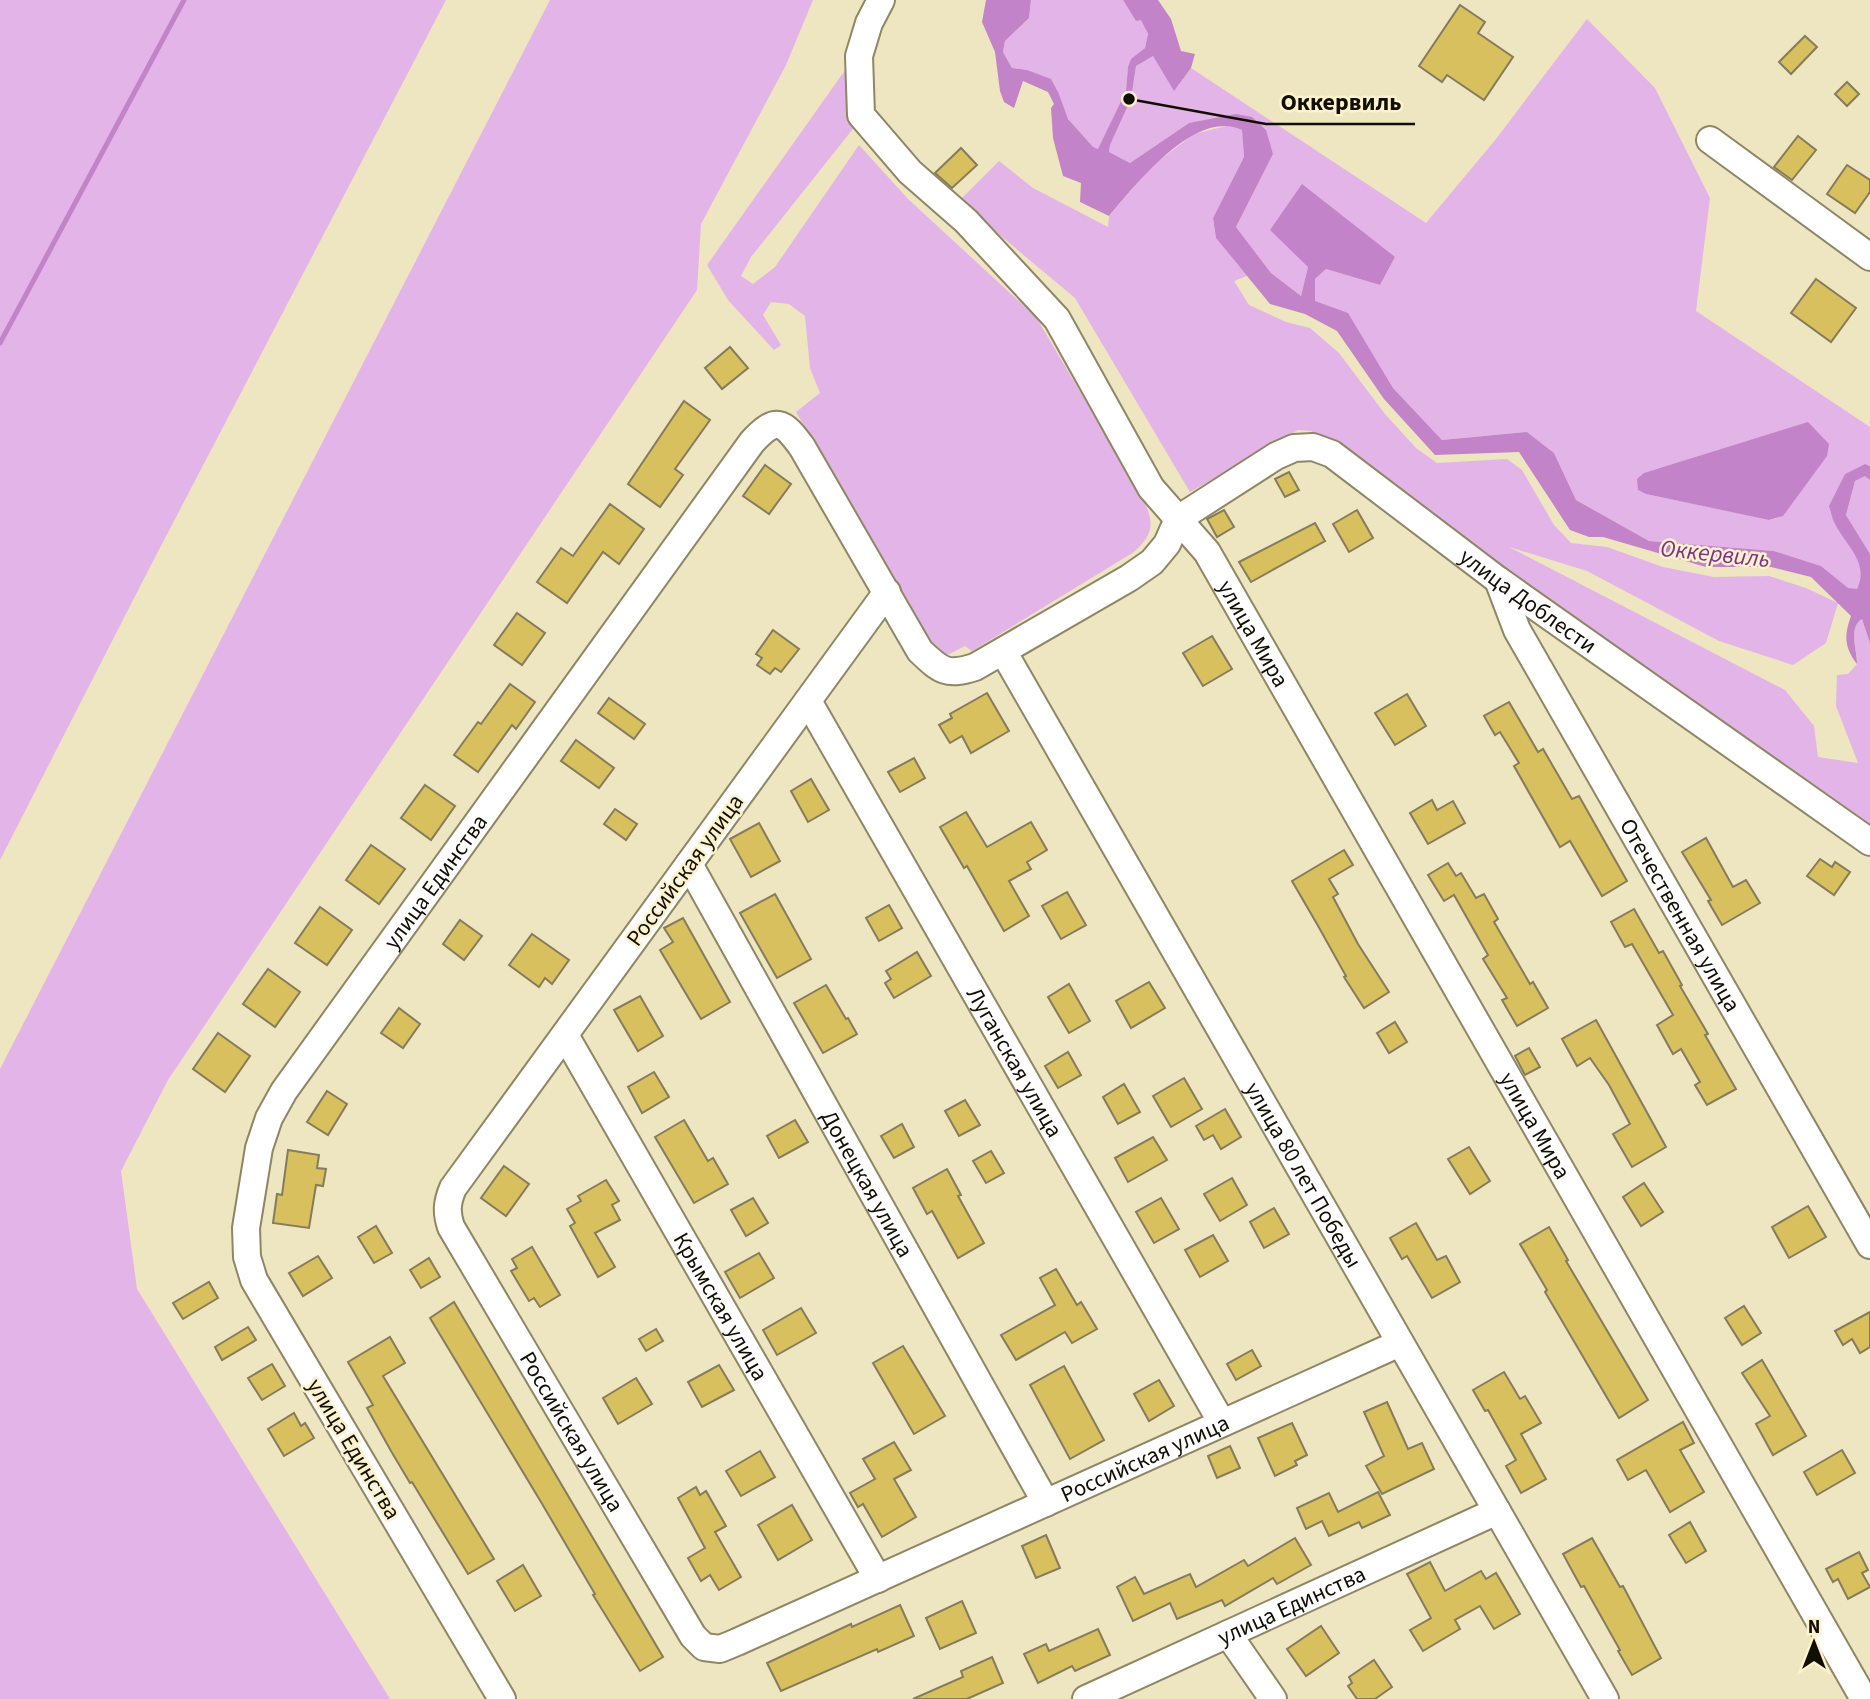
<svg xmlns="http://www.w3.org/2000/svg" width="1870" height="1699" font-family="'Source Sans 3',sans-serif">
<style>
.green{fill:#e3b4e7;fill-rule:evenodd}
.water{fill:#c383c8}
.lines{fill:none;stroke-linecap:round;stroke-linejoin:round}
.stream{stroke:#c383c8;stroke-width:5}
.building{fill:#d8c05e;stroke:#847c5b;stroke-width:2}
.minor-casing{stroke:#8e8664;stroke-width:30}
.minor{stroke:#fff;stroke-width:26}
.labels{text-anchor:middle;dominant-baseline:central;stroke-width:5;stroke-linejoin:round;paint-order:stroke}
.street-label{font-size:23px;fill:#110e03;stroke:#fcf2ce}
.water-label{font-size:24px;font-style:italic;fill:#7f3286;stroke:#fcf2ce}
.leader{fill:none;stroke:#110e03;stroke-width:2.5}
.callout-dot{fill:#110e03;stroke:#fcf2ce;stroke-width:2.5}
.callout-label{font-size:24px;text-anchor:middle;font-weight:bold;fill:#110e03;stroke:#fcf2ce;stroke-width:5;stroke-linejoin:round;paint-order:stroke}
</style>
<rect width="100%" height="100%" fill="#eee5c1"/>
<!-- green -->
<g class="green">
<path d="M0,0H446L151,565L0,860Z"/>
<path d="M550,0H813L786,65L701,224L697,290L168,1080L121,1171L137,1289L390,1699H0V1069Z"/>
<path d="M1031,0H1123L1136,21L1141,19L1148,35L1145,48L1131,60L1128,67L1126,91L1099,149L1093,148L1068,119L1059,94L1027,70L1012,68L1003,52L1005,41L1029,18Z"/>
<path d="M1587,19L1655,88L1710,198L1696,311L1870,427V466L1865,464L1845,474L1834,522C1848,542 1870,565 1857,589H1848L1821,566L1774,551L1649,541L1576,500L1554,453L1527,432L1442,440L1393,388L1348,314L1315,301V279L1326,269L1380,285L1395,257L1308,267L1301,296L1271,273L1236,227L1273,154L1252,117L1189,123L1130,163L1109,152L1110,145L1131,99L1136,66L1153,56L1174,90L1191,68L1426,223L1496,139ZM1646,494L1783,516L1770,520Z"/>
<path d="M853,59L856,125L751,257L741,276L753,284L775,267L859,145L908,199L1036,317L1144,500C1154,525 1154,533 1134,552L972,651L965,646L947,655L939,650L929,640L796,412L820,393L810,368L805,316L789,304L771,302L763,315L781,345L774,350L728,300L707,265Z"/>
<path d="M1230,125L1242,130L1244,157L1213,218L1216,238L1247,276L1234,281L1249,305L1286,322L1310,328L1339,353L1385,414L1416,448L1437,463L1507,459L1522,470L1554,525L1571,543L1607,547L1663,567L1714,577L1769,576L1806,588L1838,603L1826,643L1793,665L1719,641L1587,571L1509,547L1785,690L1814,726L1818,757L1858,763L1836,706L1837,675L1848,674L1857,664C1857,650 1848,627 1862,619L1870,643V828L1311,431L1298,430L1190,492L1075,298L959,201L999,161L1033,188L1108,227L1109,216L1153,165L1194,134Z"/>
<path d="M1865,475L1870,480V554L1846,515L1855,481Z"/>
</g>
<!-- water -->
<g class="water">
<path d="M986,0H1031L1029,18L1005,41L1003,52L1012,68L1027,70L1051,79L1059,94L1068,119L1093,147L1098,149L1126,91L1128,67L1131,59L1145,48L1148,34L1141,20L1136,21L1123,0H1158L1171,19L1181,51L1195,54L1191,68L1174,91L1153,56L1136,66L1131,99L1110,145L1109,152L1130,163L1189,123L1236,114L1252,117L1266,130L1273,154L1236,227L1271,273L1301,296L1308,267L1270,230L1302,184L1395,257L1380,285L1326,269L1315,279V301L1348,313L1393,388L1442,440L1527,432L1554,453L1576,500L1649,541L1774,551L1821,566L1848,588L1857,589C1870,562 1845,545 1834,522C1832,518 1831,511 1829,506L1845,474L1865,464L1870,466V480L1865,476L1855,481L1846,515L1870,554V643L1862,619C1848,627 1857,650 1857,664C1844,647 1844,635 1851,616L1811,577L1771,567H1706L1603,537H1589L1570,530L1519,452L1435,455L1384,399L1337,331L1305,314L1270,304L1216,238L1213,218L1244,157L1242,130C1195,108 1136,185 1109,216L1080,202L1081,183L1063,176L1053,138L1051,108L1054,104L1048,92L1023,81L1014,108L1004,102L1000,91L995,52L982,22Z"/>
<path d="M1808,422L1829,444L1827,456L1783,516L1769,520L1646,494L1638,490L1637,479L1644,473Z"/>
</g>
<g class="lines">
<!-- stream -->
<path class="stream" d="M0,343L184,0"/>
</g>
<!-- building -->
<g class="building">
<path d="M1460,5L1485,22L1478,33L1513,57L1484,100L1447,75L1442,82L1419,66Z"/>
<path d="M1805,36L1817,47L1791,74L1779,62Z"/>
<path d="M1847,82L1859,94L1847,106L1835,94Z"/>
<path d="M1798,136L1816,150L1792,180L1774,167Z"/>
<path d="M961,148L977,165L952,188L935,173Z"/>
<path d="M1847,165L1870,180V192L1855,213L1827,194Z"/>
<path d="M1816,279L1856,308L1831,342L1791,313Z"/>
<path d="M730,347L748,368L722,389L705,368Z"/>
<path d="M684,401L710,420L675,469L683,475L660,507L628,484Z"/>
<path d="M765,465L791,484L769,514L743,496Z"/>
<path d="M1289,472L1299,490L1285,497L1275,479Z"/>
<path d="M610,504L644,529L619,564L603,552L567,603L537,582L561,548L573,556Z"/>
<path d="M1224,510L1234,527L1217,537L1207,519Z"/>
<path d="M1357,510L1373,538L1349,552L1333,524Z"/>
<path d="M1315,523L1325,541L1251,582L1239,562Z"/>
<path d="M517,613L545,633L522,665L494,645Z"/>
<path d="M773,630L799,649L781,672L775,668L770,674L757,665L762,658L756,654Z"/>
<path d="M1212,636L1232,669L1203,686L1183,653Z"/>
<path d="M510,684L535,702L516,729L512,725L478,772L454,755L478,722L481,724Z"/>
<path d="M987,693L1009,731L971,753L962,736L950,743L939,725L952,718L950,714Z"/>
<path d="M1407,694L1426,726L1395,745L1375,713Z"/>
<path d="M609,698L645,724L634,739L598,713Z"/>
<path d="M1509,702L1538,752L1543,749L1572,799L1579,796L1627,881L1602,896L1570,841L1560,847L1514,766L1519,763L1500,732L1495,735L1484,716Z"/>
<path d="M576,740L614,768L599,788L561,761Z"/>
<path d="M914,758L925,778L900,792L888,772Z"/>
<path d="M811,779L829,810L808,822L791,791Z"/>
<path d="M425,785L455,806L431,840L401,818Z"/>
<path d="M1432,800L1437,810L1453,801L1465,823L1428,844L1410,813Z"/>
<path d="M615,809L637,824L626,840L604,824Z"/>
<path d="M966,812L987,847L1031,822L1047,850L1027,862L1031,869L1009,881L1029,916L1004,931L967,866L964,868L940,827Z"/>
<path d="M759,823L780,861L751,877L730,839Z"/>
<path d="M1706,838L1733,887L1746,880L1760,903L1722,925L1708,901L1711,900L1682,852Z"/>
<path d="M371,845L405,869L379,904L346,880Z"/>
<path d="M1344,850L1353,865L1329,879L1338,894L1333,897L1358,944L1389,992L1364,1008L1344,977L1346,976L1317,924L1292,881Z"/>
<path d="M1820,859L1832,867L1835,862L1850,872L1834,895L1807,876Z"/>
<path d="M1448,863L1456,876L1461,873L1476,898L1484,894L1498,919L1494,922L1530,984L1533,982L1548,1008L1517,1026L1502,1000L1507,998L1483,959L1488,955L1454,895L1444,901L1428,875Z"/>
<path d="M1067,892L1086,925L1061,939L1042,906Z"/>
<path d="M775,894L811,959L777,978L740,913Z"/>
<path d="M889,905L902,928L879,941L866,918Z"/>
<path d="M320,907L352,930L327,965L295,943Z"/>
<path d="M1634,909L1659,953L1663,951L1682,985L1680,986L1708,1034L1705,1035L1736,1089L1707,1105L1695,1085L1700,1082L1681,1049L1673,1054L1657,1025L1673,1015L1632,944L1625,947L1611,922Z"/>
<path d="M683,918L730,1002L701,1019L660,950L673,942L664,928Z"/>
<path d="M460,920L482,936L464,960L443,944Z"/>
<path d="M532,934L569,960L552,984L545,978L539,987L509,965Z"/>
<path d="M917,952L931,976L894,998L885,983L891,979L886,971Z"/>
<path d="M268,969L300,992L275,1027L243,1004Z"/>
<path d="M1149,982L1165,1008L1131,1028L1116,1001Z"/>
<path d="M1069,984L1090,1021L1069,1033L1048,997Z"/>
<path d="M826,985L846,1019L848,1018L857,1034L823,1053L794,1003Z"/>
<path d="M640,996L663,1036L638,1051L614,1010Z"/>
<path d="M399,1008L420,1024L403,1048L381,1033Z"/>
<path d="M1596,1020L1666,1147L1632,1167L1613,1134L1630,1124L1609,1085L1590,1058L1577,1066L1562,1039Z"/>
<path d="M1395,1022L1407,1042L1389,1053L1377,1033Z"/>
<path d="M218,1033L250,1056L225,1092L193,1069Z"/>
<path d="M1529,1048L1540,1067L1525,1075L1515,1056Z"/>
<path d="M1068,1052L1081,1075L1058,1088L1045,1066Z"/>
<path d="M654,1072L669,1097L642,1113L628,1087Z"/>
<path d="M1184,1078L1202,1109L1171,1127L1153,1096Z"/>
<path d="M1124,1084L1140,1112L1118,1124L1103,1097Z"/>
<path d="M327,1091L347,1104L328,1135L307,1122Z"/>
<path d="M965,1100L980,1125L959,1136L945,1111Z"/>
<path d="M1225,1109L1241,1137L1221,1149L1213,1135L1204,1140L1196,1126Z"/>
<path d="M684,1120L708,1161L713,1158L728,1184L694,1203L655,1137Z"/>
<path d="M795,1120L808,1142L779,1158L767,1136Z"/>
<path d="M902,1124L914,1147L894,1158L881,1136Z"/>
<path d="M1153,1137L1167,1160L1128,1182L1115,1158Z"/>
<path d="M1469,1147L1490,1181L1470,1194L1448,1159Z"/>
<path d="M288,1150L319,1155L317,1168L326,1169L323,1186L316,1185L309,1228L273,1223L277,1194L282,1195Z"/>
<path d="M991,1151L1004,1173L986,1183L973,1161Z"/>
<path d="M504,1166L529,1184L506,1216L481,1198Z"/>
<path d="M947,1169L961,1195L958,1196L984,1243L958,1258L932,1211L927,1214L913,1188Z"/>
<path d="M1232,1178L1247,1205L1220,1221L1204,1194Z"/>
<path d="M606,1180L619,1201L612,1205L620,1220L595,1233L615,1267L598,1277L570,1226L575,1223L567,1209L581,1201L578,1196Z"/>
<path d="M1644,1183L1663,1212L1641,1226L1623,1197Z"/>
<path d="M753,1198L768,1223L746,1236L731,1210Z"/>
<path d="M1161,1198L1179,1229L1154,1243L1136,1212Z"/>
<path d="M1808,1206L1826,1237L1789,1258L1772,1227Z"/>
<path d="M1274,1208L1289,1234L1264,1248L1250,1222Z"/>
<path d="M1416,1223L1437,1260L1446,1256L1460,1282L1432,1298L1407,1256L1402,1259L1390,1238Z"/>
<path d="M376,1226L392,1253L374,1263L358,1237Z"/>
<path d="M1549,1227L1568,1260L1566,1261L1648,1400L1619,1418L1545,1292L1547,1290L1520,1244Z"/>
<path d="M1213,1235L1228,1261L1200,1277L1185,1250Z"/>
<path d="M532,1247L560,1295L540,1307L534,1298L529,1301L511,1271L517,1268L512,1259Z"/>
<path d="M759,1253L774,1278L740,1298L725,1272Z"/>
<path d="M318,1256L332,1278L303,1296L289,1273Z"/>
<path d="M429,1258L440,1277L421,1288L410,1270Z"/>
<path d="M1056,1269L1077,1305L1081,1302L1097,1329L1072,1343L1065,1332L1016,1360L1001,1335L1055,1305L1040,1278Z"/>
<path d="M209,1282L218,1298L183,1319L173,1303Z"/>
<path d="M454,1302L663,1657L640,1671L593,1595L595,1594L541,1502L430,1318Z"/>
<path d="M1744,1306L1761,1333L1742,1345L1725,1318Z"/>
<path d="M801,1308L816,1333L777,1355L763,1330Z"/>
<path d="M1870,1312V1347L1860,1353L1852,1339L1843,1345L1835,1331Z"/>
<path d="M248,1327L256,1340L222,1360L215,1347Z"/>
<path d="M656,1329L663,1341L646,1351L639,1339Z"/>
<path d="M390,1337L405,1363L383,1376L494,1559L468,1574L412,1482L410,1483L391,1451L367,1408L373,1405L348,1362Z"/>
<path d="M903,1346L945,1416L914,1434L873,1363Z"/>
<path d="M1252,1350L1261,1366L1236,1380L1227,1364Z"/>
<path d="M1762,1360L1806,1436L1773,1455L1756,1424L1770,1416L1742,1373Z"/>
<path d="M272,1364L285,1386L262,1400L248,1378Z"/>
<path d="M719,1365L734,1390L702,1407L688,1382Z"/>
<path d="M1064,1366L1104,1440L1070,1459L1030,1385Z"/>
<path d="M1504,1372L1520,1399L1525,1396L1541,1423L1521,1434L1546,1479L1521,1493L1506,1466L1516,1460L1488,1410L1485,1411L1473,1390Z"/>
<path d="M636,1378L652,1404L618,1424L603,1398Z"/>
<path d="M1159,1380L1174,1406L1149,1421L1134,1394Z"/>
<path d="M1387,1402L1408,1449L1422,1443L1434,1469L1382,1494L1366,1466L1384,1456L1364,1412Z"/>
<path d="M294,1413L301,1426L305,1423L314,1438L284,1456L268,1429Z"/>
<path d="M1683,1422L1694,1443L1680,1450L1704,1492L1670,1512L1646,1470L1628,1480L1617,1460Z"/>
<path d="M1292,1423L1307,1455L1295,1461L1297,1465L1275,1476L1258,1438Z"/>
<path d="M894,1442L911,1470L894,1479L916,1517L882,1537L863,1504L858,1507L850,1493L875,1479L863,1459Z"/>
<path d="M1230,1446L1240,1468L1217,1478L1208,1456Z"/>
<path d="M1842,1450L1855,1473L1817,1495L1804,1472Z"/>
<path d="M760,1451L775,1477L741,1496L726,1471Z"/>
<path d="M696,1487L700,1495L706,1491L726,1526L715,1532L741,1577L719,1590L710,1575L701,1581L688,1558L705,1548L678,1498Z"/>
<path d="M1378,1492L1390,1515L1362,1528L1359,1522L1329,1536L1322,1521L1306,1529L1297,1508L1329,1493L1338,1512Z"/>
<path d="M792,1505L812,1540L778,1560L758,1525Z"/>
<path d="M1690,1522L1706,1551L1686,1563L1669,1535Z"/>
<path d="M1046,1535L1060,1568L1036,1578L1022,1546Z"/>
<path d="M1295,1538L1311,1565L1277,1584L1273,1578L1225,1606L1222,1600L1177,1619L1170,1603L1133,1621L1117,1587L1135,1577L1144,1594L1190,1574L1196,1587L1244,1560L1248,1566Z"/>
<path d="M1592,1538L1620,1587L1623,1586L1661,1658L1632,1675L1618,1651L1620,1650L1584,1586L1581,1587L1563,1554Z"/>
<path d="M1859,1552L1868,1570L1862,1573L1870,1587L1848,1599L1838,1579L1833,1582L1826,1569Z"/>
<path d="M1430,1562L1445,1591L1481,1571L1486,1579L1496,1573L1520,1614L1494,1629L1480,1606L1455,1620L1460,1629L1423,1651L1410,1630L1431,1618L1407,1574Z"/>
<path d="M523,1565L541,1596L515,1611L497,1581Z"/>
<path d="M962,1601L976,1633L940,1649L926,1618Z"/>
<path d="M900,1605L914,1636L878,1652L877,1649L781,1691L767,1663L851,1624L852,1627Z"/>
<path d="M1321,1626L1339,1653L1306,1676L1287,1649Z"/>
<path d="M1098,1629L1110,1655L1075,1671L1072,1666L1038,1683L1024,1654L1046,1644L1049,1651Z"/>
<path d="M992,1657L1003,1683L967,1699H913L963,1677L961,1671Z"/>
<path d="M1374,1660L1392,1687L1375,1699H1357L1348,1686L1352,1683L1349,1677Z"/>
</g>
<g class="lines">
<!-- minor casing -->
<g class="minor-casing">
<g id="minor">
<path id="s1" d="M881,0L869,23L859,56L861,115L910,172L966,221L1057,319L1151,488L1207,552L1864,1699"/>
<path d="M1710,140L1870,257"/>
<path id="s2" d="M1498,580L1517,630L1870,1245"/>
<path id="s3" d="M887,592L453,1188C447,1202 446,1212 451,1227L693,1636L704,1647L720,1649L737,1642L1400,1343"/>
<path id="s4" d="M1003,651L1605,1699"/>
<path id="s5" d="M808,701L1222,1423"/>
<path id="s6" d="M689,864L1046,1503"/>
<path id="s7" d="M565,1035L878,1579"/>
<path d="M1228,1634L1273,1699"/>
<path id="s8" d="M502,1699L254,1280L247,1257L246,1228L259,1148L269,1118L284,1091L752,442C776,416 783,421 802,447L920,651C941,671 947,676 975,667L1129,578L1152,562L1167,544L1178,519L1276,456L1294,448L1313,447L1332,454L1498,580L1870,842"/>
<path id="s9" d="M1086,1699L1497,1511"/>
</g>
</g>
<!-- minor -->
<use href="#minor" class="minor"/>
</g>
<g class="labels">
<!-- street labels -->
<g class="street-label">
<text stroke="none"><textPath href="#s8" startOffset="2524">улица Доблести</textPath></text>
<text stroke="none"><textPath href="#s1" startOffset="775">улица Мира</textPath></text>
<text transform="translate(685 870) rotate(-54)">Российская улица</text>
<text stroke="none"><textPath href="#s8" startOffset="942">улица Единства</textPath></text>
<text stroke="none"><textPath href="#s2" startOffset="382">Отечественная улица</textPath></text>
<text stroke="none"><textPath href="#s5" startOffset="416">Луганская улица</textPath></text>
<text stroke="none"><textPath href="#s1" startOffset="1342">улица Мира</textPath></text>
<text stroke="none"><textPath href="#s4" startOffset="604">улица 80 лет Победы</textPath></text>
<text stroke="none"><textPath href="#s6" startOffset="366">Донецкая улица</textPath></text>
<text stroke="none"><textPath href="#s7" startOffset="313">Крымская улица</textPath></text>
<text stroke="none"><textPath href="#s3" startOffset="1015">Российская улица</textPath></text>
<text transform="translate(354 1449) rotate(59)">улица Единства</text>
<text stroke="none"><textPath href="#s3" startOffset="1750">Российская улица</textPath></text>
<text stroke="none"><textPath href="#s9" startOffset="226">улица Единства</textPath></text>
</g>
<!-- water labels -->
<g class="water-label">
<text transform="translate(1715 554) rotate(6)">Оккервиль</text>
</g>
</g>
<!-- callouts -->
<path class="leader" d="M1129 99L1266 124H1415"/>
<circle class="callout-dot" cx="1129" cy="99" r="7"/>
<g class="callout-label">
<text x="1341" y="110">Оккервиль</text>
</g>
<!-- north arrow -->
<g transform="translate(1814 1643)" stroke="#fcf2ce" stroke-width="5" paint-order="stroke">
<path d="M0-5L12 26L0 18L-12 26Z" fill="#110e03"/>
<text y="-10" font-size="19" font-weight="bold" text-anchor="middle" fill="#110e03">N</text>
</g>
</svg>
